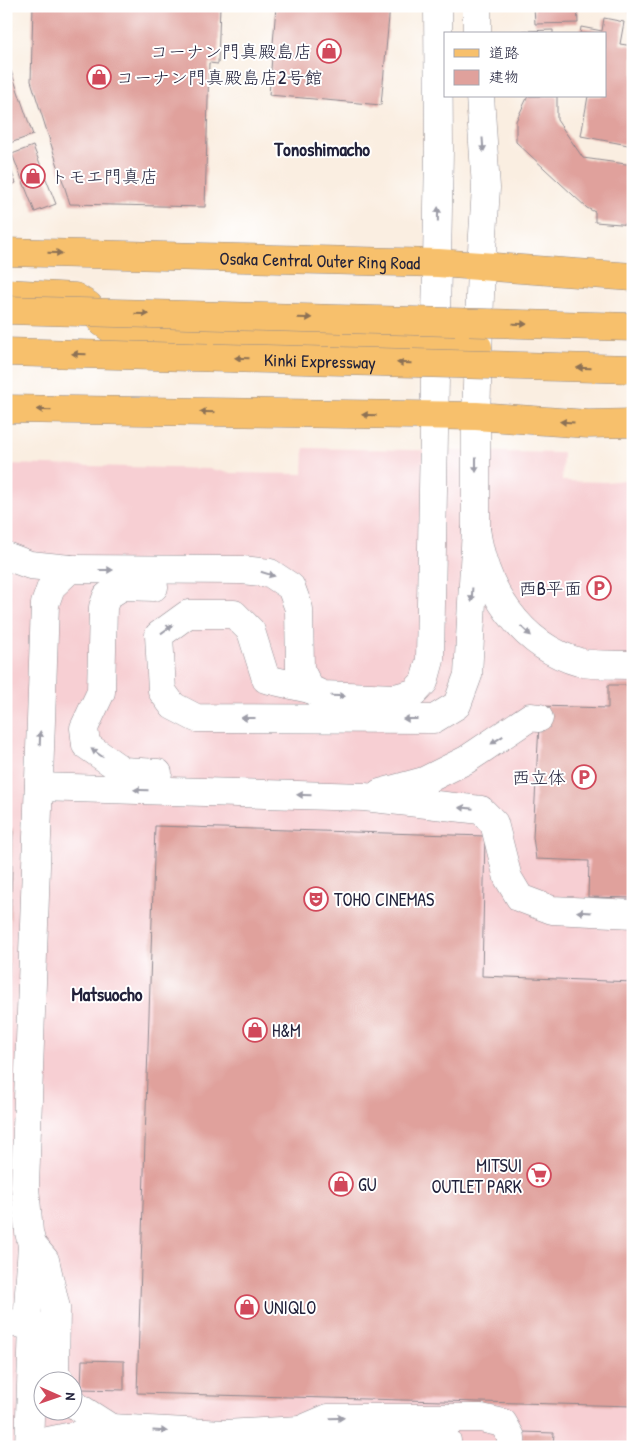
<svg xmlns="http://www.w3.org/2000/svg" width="639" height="1453" font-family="'Patrick Hand','Klee One',sans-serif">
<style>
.built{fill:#f7cfd3;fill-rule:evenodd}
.building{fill:#e0a19c}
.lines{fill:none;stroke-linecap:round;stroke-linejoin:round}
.minor-casing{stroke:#8e888e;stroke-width:29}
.major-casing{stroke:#8e888e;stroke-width:29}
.minor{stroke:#fff;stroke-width:28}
.major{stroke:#f7c06c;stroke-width:28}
.highway-bridge-casing{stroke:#8e888e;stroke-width:29;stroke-linecap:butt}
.highway-bridge{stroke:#f7c06c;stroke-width:28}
.oneway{fill:#9c9ca7}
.oneway2{fill:#8c7154}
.labels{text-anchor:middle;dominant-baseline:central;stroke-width:4;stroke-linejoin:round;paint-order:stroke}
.poi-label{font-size:18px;fill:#22223b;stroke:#fff;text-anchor:start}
.street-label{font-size:18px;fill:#22223b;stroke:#fff}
.neighbourhood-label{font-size:19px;font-weight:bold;fill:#22223b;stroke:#fff}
</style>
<rect width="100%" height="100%" fill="#fff"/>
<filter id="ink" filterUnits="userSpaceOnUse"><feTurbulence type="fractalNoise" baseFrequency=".02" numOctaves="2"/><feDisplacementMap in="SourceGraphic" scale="10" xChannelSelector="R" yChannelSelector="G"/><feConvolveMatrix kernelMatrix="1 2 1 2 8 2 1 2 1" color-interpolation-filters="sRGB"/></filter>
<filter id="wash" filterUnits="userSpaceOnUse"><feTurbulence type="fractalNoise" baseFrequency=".0096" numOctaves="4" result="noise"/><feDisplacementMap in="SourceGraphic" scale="20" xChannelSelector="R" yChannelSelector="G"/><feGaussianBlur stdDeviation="1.12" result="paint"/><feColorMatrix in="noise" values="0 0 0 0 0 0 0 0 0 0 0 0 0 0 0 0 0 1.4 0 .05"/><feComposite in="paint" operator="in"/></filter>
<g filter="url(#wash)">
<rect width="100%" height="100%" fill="#faeee1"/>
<!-- built -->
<path class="built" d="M304,448L563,453L562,481L607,482L633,479V1447H6V464L211,469L229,473L303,474ZM42,1380H72V1410H42Z"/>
<g id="blocks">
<!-- building -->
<g class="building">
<path d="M33,6H220L218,64L209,63L205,207L70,204L31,81Z"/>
<path d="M276,6H390L381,105L269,95Z"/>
<path d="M534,6H577L578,23L535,24Z"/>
<path d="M625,6H633V17Z"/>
<path d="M604,18L624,22L620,44L633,46V146L581,136L588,96H605V34H580L581,27L602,31Z"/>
<path d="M553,30V34H523V31Z"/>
<path d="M11,71L33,135L10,143L6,131V72Z"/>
<path d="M528,96H557V120L583,158L633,165V225L595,222V212L587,208L516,142V121Z"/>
<path d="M33,146L56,204L35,212L12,154Z"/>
<path d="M6,158L16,183L6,187Z"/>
<path d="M608,685H633V898L588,897L589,861L536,859L533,837L540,706L608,708Z"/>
<path d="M155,826L485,836L482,976L633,982V1406L137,1393Z"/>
<path d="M6,829H13L8,1007H6Z"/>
<path d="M82,1360L124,1361V1390L81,1389Z"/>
<path d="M523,1432L554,1433L553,1447H522Z"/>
</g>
</g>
</g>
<g filter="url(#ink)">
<use href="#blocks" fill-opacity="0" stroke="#8e888e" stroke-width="1"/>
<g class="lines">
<!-- minor casing -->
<g class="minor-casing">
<g id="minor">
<path d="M477,6V34"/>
<path d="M480,96L486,188L481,266L476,416V529C484,588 519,645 579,662C592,666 618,664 633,665"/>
<path d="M6,556L30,565L70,569"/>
<path d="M154,587L123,586L107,596L103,607L101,692L84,728L86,745L123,771L158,773"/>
<path d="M310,689L266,679L251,631L234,614H188L159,635L162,691L173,706L196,718L434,719L457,705L468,675L476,529"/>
<path d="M39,787L364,797L481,810L494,823L508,878L520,898L552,910L633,914"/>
<path d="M380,793L424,781L466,760L530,717L539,718"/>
<path d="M33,1246L45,1260L56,1308L55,1373L60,1380"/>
<path d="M6,1323L33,1324L29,1447"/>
<path d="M27,1324L32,1245L29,1232L25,1187L45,604L51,587L70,569L242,570L270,573L291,587L299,609L300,669L310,689L323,695L395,698L414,693L424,682L430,660L439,150L438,6"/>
<path d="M72,1401L75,1405L111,1428"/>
<path d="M300,1430L313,1437L380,1443L407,1434L438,1433L447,1441V1447"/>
<path d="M36,1447L48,1441L111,1428L224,1434L300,1430L328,1418H481L503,1423L511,1437V1447"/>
</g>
</g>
<!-- major casing -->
<g class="major-casing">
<g id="major">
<path id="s1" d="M6,252L438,263L633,277"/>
<path d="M6,293L75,297L88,305L103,323L111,329L122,334L141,336L478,347"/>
<path d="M6,409L476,416L588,424L633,423"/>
</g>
</g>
<!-- minor -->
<use href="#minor" class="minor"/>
<!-- major -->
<use href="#major" class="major"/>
<!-- highway-bridge casing -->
<g class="highway-bridge-casing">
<g id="highway-bridge">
<path d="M6,310L633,327"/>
<path id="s2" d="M6,352L633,369"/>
</g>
</g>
<!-- highway-bridge -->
<use href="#highway-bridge" class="highway-bridge"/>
</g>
<!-- one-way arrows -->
<defs><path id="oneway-solid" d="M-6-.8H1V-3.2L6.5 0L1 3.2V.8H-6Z" transform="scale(1.25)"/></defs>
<g class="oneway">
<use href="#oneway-solid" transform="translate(483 145) rotate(86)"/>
<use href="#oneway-solid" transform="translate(438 214) rotate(-89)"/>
<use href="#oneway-solid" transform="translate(476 465) rotate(90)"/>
<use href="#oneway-solid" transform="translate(106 570)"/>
<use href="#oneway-solid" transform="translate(268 574) rotate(17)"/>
<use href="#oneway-solid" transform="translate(472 595) rotate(93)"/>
<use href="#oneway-solid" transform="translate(167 629) rotate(-36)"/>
<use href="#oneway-solid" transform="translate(526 631) rotate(43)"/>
<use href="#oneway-solid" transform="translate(338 696) rotate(2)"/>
<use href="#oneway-solid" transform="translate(248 718) rotate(-180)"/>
<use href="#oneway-solid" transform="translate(410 719) rotate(-180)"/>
<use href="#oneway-solid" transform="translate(40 738) rotate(-88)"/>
<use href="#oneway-solid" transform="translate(497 740) rotate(146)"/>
<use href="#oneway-solid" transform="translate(97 753) rotate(-145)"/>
<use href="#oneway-solid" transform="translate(141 790) rotate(-178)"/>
<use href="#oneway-solid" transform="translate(304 795) rotate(-178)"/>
<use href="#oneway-solid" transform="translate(466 808) rotate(-174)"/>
<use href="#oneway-solid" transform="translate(584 912) rotate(-177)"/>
<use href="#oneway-solid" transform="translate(337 1418) rotate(-1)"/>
<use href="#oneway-solid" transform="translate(160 1431) rotate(3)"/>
</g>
<g class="oneway2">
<use href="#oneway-solid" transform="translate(55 253) rotate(2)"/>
<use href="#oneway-solid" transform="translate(142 314) rotate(2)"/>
<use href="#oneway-solid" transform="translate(305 318) rotate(2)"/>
<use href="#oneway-solid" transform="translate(520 324) rotate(2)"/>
<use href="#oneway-solid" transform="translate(79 354) rotate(-178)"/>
<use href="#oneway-solid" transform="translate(242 358) rotate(-178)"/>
<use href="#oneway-solid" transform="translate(404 363) rotate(-178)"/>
<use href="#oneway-solid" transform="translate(584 368) rotate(-178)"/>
<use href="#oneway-solid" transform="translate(44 410) rotate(-179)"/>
<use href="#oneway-solid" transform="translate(207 412) rotate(-179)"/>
<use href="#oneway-solid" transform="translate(369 415) rotate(-179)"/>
<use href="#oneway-solid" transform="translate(567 422) rotate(-176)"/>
</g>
</g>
<!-- icons -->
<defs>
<g id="shop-ring" transform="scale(1.25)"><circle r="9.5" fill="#fff" stroke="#d1495b" stroke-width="1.5"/><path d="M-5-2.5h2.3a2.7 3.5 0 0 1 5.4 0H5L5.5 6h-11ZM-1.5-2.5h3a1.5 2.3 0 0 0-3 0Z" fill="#d1495b"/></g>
<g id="parking-ring" transform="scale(1.25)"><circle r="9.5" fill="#fff" stroke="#d1495b" stroke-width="1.5"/><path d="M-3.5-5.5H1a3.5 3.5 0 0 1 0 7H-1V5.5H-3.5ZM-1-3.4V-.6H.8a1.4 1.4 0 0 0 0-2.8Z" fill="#d1495b"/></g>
<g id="theatre-ring" transform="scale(1.25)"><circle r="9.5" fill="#fff" stroke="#d1495b" stroke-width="1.5"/><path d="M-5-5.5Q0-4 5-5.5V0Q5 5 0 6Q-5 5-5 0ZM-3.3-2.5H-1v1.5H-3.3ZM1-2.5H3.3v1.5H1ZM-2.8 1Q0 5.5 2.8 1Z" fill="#d1495b"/></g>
<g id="supermarket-ring" transform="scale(1.25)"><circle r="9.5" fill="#fff" stroke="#d1495b" stroke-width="1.5"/><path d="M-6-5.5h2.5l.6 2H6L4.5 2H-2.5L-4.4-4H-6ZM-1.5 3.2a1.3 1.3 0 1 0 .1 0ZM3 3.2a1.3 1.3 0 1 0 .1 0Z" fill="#d1495b"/></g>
</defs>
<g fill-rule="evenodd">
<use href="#shop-ring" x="329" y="51"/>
<use href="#shop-ring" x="99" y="77"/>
<use href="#shop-ring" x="33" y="176"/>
<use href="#parking-ring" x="599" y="588"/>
<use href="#parking-ring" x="584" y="777"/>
<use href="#theatre-ring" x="316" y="899"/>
<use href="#shop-ring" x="255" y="1030"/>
<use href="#supermarket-ring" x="539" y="1175"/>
<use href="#shop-ring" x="341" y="1184"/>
<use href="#shop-ring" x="247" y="1307"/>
</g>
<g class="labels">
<!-- poi labels -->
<g class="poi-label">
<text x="312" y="51" text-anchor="end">コーナン門真殿島店</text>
<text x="116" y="77">コーナン門真殿島店2号館</text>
<text x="50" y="176">トモエ門真店</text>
<text x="582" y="588" text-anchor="end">西B平面</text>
<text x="566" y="777" text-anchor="end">西立体</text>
<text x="334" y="899">TOHO CINEMAS</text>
<text x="272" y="1030">H&amp;M</text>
<text x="522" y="1165" text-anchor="end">MITSUI<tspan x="522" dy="21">OUTLET PARK</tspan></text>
<text x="358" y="1184">GU</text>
<text x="264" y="1307">UNIQLO</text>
</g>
<!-- street labels -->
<g class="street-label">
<text stroke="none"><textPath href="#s1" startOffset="314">Osaka Central Outer Ring Road</textPath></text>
<text stroke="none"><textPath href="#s2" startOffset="314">Kinki Expressway</textPath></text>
</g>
<!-- neighbourhood labels -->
<g class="neighbourhood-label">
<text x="322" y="149">Tonoshimacho</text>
<text x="107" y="994">Matsuocho</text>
</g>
</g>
<!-- margin -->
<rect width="639" height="1453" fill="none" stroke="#fff" stroke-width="25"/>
<!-- legend -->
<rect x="444" y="32" width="162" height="65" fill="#ffffff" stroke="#a7a7b1"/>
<rect x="454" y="49" width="25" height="8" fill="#f7c06c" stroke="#a7a7b1"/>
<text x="489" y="58" font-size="15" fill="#22223b">道路</text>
<rect x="454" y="70" width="25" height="15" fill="#e0a19c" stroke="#a7a7b1"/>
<text x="489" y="82" font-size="15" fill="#22223b">建物</text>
<!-- north arrow -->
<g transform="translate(58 1396) rotate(92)"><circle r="24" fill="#ffffff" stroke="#a7a7b1"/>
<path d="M0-4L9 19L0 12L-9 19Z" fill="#d1495b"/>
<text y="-8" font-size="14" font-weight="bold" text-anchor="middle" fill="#22223b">N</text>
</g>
</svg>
